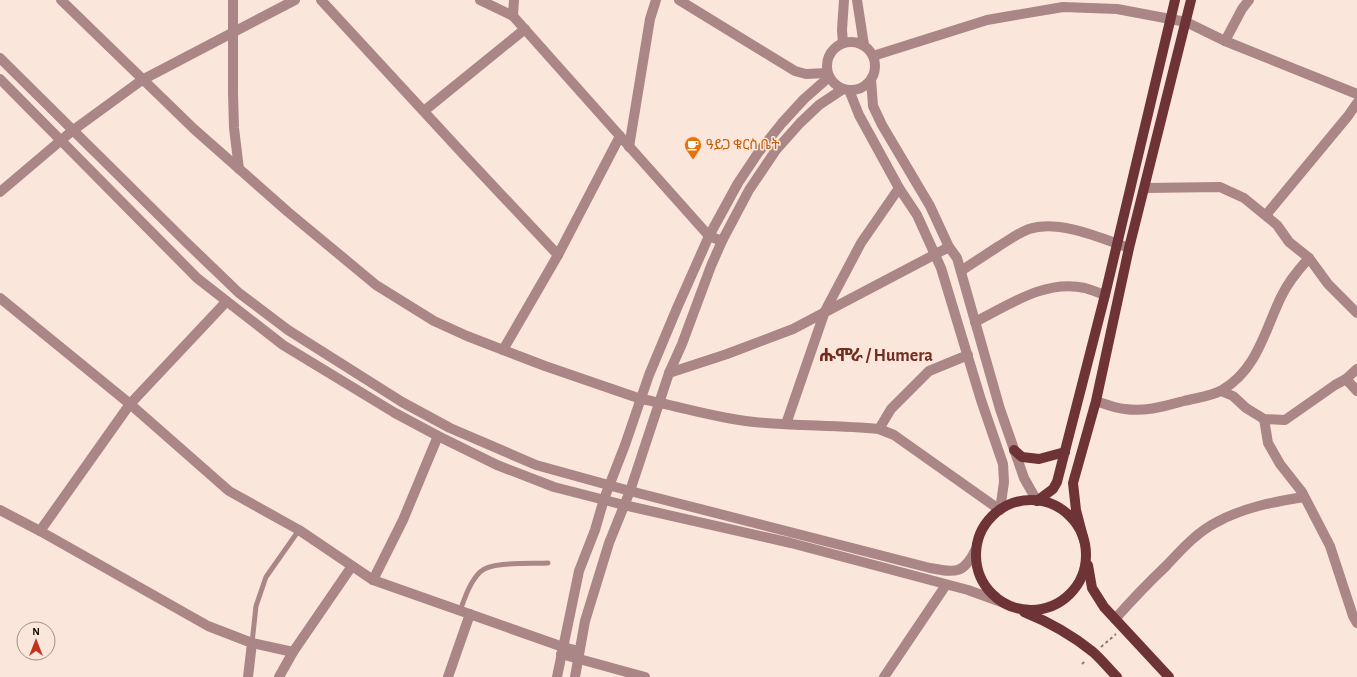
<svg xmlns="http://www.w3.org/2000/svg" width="1357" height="677" font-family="'Alegreya Sans','Noto Sans Ethiopic',sans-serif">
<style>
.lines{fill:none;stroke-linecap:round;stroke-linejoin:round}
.path{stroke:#887972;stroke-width:2;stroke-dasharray:3 3;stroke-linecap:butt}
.service{stroke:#aa8687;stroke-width:5}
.minor{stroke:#aa8687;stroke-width:10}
.tertiary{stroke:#aa8687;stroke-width:10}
.primary{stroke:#6e3337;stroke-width:10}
.labels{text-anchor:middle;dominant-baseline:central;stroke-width:3;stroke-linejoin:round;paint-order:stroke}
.food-label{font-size:14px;fill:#c56008;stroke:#fbe6dc;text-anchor:start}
.district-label{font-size:18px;font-weight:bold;fill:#722d21;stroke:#fbe6dc}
</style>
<rect width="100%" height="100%" fill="#fbe6dc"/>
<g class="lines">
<!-- path -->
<g class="path">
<path d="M1101,647L1116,634"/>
<path d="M1082,664L1086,660"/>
</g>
<!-- service -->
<g class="service">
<path d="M460,611C465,597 470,582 480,572C491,561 531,564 548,563"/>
<path d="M252,643L256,606L266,577L299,530"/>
</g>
<!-- minor -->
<g class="minor">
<path d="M61,0L194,129L288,212L376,285L434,321L467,336L545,366L641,399C679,406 715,418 754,422C795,426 837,425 879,429L894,435L1000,510"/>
<path d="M233,0V93L234,128L239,169"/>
<path d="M321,0L464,155L558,255"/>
<path d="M480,0L513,16L709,236L722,241"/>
<path d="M679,0L795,71L806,74L827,73"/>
<path d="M513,16L514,0"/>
<path d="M1225,41L1242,9L1249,0"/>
<path d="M873,56L987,20L1063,7L1117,9L1186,22L1225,41L1357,94"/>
<path d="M424,111L525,29"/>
<path d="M629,147L650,19L656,0"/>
<path d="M1145,188L1220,187L1244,198L1277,225L1289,242L1309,258L1328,284L1357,313"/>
<path d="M0,192L72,131L142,80L295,0"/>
<path d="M1266,215L1348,116L1357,103"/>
<path d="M961,271C974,262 987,254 999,246C1009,240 1018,233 1029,229C1058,219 1101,238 1129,248"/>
<path d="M0,298L130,404L229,491L299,530L373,580L563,647L579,651"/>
<path d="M975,322C1009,305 1045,279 1085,288C1092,290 1099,293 1105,295"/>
<path d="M503,350L558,255L620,136"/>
<path d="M669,373L727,354L793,329L949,247"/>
<path d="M1346,379L1357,391"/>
<path d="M1221,391L1233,396L1246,408L1264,419L1285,420L1335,385L1346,379L1357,369"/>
<path d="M1096,401C1105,404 1115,408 1125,409C1146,412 1165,406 1184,401C1195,398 1213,396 1222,390C1257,370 1265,330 1281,297C1288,282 1298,270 1309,258"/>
<path d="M1264,419L1268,443L1280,464L1302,492L1330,546L1353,616L1357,623"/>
<path d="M786,424L825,311L861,243L899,188"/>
<path d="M879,429L891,409L929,371L968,355"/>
<path d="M0,510L40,531L208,626L252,643L293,652"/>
<path d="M40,531L130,404L226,302"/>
<path d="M373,580L403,520L438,436"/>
<path d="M1115,619C1131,601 1148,583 1166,566C1181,550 1197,532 1217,522C1245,507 1273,502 1304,497"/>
<path d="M561,654L645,677"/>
<path d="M248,677L252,643"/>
<path d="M279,677L293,652L352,566"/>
<path d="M448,677L470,614"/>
<path d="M884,677L946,585"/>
</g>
<!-- tertiary -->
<g class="tertiary">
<path d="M857,0L864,45"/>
<circle cx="851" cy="66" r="24"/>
<path d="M843,43L842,30L844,0"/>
<path d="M0,58L187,243L239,293L288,330L402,402L450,428L536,465L630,491L930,568C956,573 964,574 976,549"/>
<path d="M0,79L197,278L283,345L395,413L438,436L497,465L554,487L624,505L791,543L968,590L1004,603"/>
<path d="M871,79L873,106L882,125L930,206L949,247L957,258L1000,409L1024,478L1037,501"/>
<path d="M849,90L859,115L899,188L917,215L941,268L981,400L1003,464L1004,482L1000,510"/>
<path d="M557,677L579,571L595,530L604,499L625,445L649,375L677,308L709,236L738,183L758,153L782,123L804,99L829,77"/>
<path d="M575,677L585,621L609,543L630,491L669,373L682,344L711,266L722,241L749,190L776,150L800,123L819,105L843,89"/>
</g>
<!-- primary -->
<g class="primary">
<path d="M1014,450L1022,457L1039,459L1065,452"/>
<circle cx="1031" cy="555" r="55"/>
<path d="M1037,501L1053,489L1057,482L1105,295L1175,0"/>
<path d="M1083,537L1076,510L1073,483L1096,401L1129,248L1191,0"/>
<path d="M1088,565L1092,588L1104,607L1169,677"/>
<path d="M1024,612C1049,622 1072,635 1093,652C1102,660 1109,669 1117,677"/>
</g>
</g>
<!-- icons -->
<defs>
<g id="cafe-pin" transform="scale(0.9)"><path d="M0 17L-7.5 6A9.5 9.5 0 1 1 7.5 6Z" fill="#e8710a" stroke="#fbe6dc"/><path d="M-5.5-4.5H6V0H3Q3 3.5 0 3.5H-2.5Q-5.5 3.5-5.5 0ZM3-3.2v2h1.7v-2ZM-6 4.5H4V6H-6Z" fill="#fff"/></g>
</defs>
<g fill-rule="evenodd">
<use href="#cafe-pin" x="693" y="145"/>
</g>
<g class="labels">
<!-- food labels -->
<g class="food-label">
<text x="706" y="145">ዓይጋ ቁርስ ቤት</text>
</g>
<!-- district labels -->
<g class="district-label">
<text x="876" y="356">ሑሞራ / Humera</text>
</g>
</g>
<!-- north arrow -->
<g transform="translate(36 641)"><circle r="19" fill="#fbe6dc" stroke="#9e8e86"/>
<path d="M0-3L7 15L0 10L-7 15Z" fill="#c0341d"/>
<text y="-6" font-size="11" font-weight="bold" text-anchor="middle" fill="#130905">N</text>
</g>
</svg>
